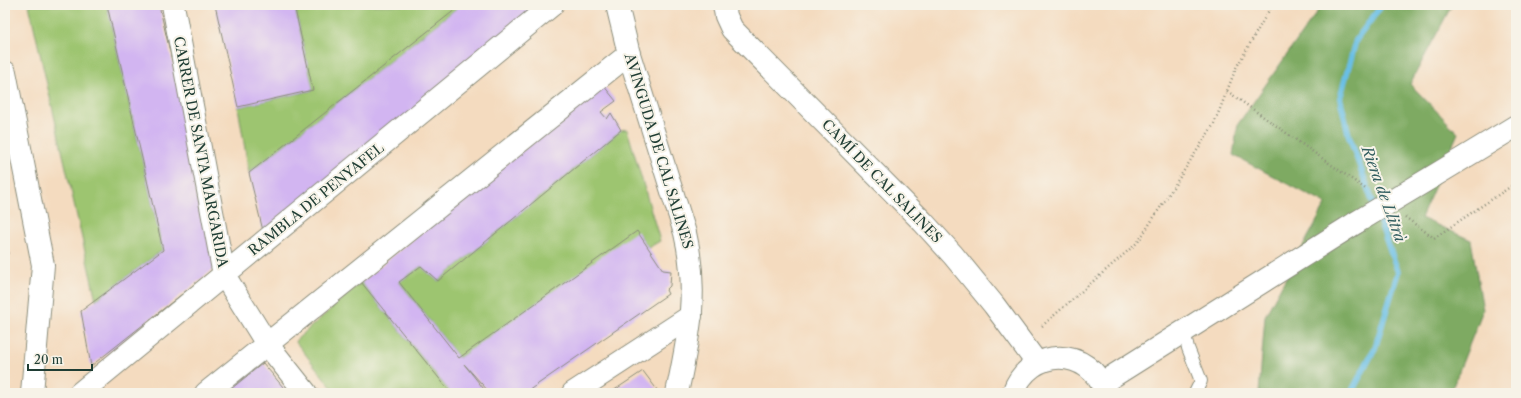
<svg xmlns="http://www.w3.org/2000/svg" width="1521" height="398" font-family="'Libre Caslon Text',serif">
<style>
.green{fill:#9dc570;stroke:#5e8152}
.forest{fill:#7eaa62;stroke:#4e744b}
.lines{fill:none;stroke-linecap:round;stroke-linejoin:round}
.stream{stroke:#69bfe6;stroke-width:6}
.building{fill:#d2b5f1}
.service-casing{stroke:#8a8c7a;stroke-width:14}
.minor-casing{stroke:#8a8c7a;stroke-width:24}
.tertiary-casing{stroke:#8a8c7a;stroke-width:24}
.path{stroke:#8a8c7a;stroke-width:2.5;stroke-dasharray:1 3;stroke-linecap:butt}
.service{stroke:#fff;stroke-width:12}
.minor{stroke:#fff;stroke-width:22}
.tertiary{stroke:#fff;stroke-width:22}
.tertiary-bridge-casing{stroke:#8a8c7a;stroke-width:24;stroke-linecap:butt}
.tertiary-bridge{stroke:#fff;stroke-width:22}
.labels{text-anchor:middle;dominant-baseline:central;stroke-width:4;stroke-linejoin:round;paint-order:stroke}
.street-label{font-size:14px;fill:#1f3d34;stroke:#f7f3e8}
.water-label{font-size:15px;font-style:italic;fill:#325e60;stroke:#f7f3e8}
</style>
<rect width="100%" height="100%" fill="#f7f3e8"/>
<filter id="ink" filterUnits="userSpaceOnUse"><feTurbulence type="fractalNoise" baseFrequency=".025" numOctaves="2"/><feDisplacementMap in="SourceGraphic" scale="8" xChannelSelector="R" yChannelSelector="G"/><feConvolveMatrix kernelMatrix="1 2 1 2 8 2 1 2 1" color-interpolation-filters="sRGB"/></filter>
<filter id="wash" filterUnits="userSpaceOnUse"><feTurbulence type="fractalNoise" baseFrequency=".012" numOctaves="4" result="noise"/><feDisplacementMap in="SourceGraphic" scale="16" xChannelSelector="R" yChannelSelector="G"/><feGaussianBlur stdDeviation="0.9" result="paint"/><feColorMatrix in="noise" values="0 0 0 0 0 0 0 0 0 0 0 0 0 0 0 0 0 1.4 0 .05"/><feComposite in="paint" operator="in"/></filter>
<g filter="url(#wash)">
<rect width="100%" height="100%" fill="#f4dbbf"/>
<!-- green -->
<g class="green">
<path d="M29,5H107L163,250L96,300Z"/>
<path d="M294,5H461L249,173L238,107L313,90Z"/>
<path d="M627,129L660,241L648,248L639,234L459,358L399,282L421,266L438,281L621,130Z"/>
<path d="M361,282L451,393H336L295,341Z"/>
</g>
<!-- forest -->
<path class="forest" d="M1322,5H1452L1410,84L1458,133L1421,218L1471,240L1483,310L1452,389L1449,393H1259L1265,316L1326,204L1233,155L1238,124Z"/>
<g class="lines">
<!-- stream -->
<path class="stream" d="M1351,393L1375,348L1398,272L1349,136L1340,98L1356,40L1382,5"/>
</g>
<g id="blocks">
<!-- building -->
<g class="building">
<path d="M107,5H159L220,264L91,366L81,311L163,250Z"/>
<path d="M215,5H294L313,90L238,107Z"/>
<path d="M461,5H544L264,235L249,173Z"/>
<path d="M603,85L616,101L601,112L607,119L611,113L621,130L438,281L421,266L399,282L459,358L637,231L663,270L671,271L670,286L666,290L668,294L525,393H490L464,364L487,393H451L361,282Z"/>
<path d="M5,238L9,253L5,255Z"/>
<path d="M263,363L288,393H226Z"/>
<path d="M643,371L658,391L657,393H610Z"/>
</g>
</g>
</g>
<g filter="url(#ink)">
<use href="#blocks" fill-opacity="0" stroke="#8a8c7a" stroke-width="1"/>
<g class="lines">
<!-- service casing -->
<g class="service-casing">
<path id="service" d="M1184,331L1188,348L1201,381L1195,393"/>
</g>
<!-- minor casing -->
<g class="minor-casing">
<g id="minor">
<path d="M173,5L224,275L267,344L306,393"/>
<path d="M617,5L629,54L685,233C699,292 689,335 677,393"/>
<path d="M724,5L726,16L732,29L923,222L953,255L994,305L1037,363"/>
<path d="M5,72L43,265L32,393"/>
<path d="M80,393L552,5"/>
<path d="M206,393L629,54"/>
<path d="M573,393L691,316"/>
</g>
</g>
<!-- tertiary casing -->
<g class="tertiary-casing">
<g id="tertiary">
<path d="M1432,177L1516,126"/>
<path d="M1102,383L1357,222"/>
<path d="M1013,393C1030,346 1089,346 1106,393"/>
</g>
</g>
<!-- path -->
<g class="path">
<path d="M1227,91L1367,190"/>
<path d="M1405,217L1434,238L1516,183"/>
<path d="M1042,326L1138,242L1214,124L1236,68L1272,5"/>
</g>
<!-- service -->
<use href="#service" class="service"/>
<!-- minor -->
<use href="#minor" class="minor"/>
<!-- tertiary -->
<use href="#tertiary" class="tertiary"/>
<!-- tertiary-bridge casing -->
<g class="tertiary-bridge-casing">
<path id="tertiary-bridge" d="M1357,222L1432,177"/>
</g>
<!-- tertiary-bridge -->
<use href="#tertiary-bridge" class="tertiary-bridge"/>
</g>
</g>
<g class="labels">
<!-- street labels -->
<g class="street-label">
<text transform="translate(659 151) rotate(73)">AVINGUDA DE CAL SALINES</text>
<text transform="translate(201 152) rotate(79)">CARRER DE SANTA MARGARIDA</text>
<text transform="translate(882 181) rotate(46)">CAMÍ DE CAL SALINES</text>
<text transform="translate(316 199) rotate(-39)">RAMBLA DE PENYAFEL</text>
</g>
<!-- water labels -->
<g class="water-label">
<text transform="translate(1384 194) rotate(70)">Riera de Llitrà</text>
</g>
</g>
<!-- margin -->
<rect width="1521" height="398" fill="none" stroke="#f7f3e8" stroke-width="20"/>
<!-- scale -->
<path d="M28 364v6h64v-6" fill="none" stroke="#1f3d34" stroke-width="2"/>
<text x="34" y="364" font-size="12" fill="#1f3d34" stroke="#f7f3e8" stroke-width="3" paint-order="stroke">20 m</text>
</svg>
